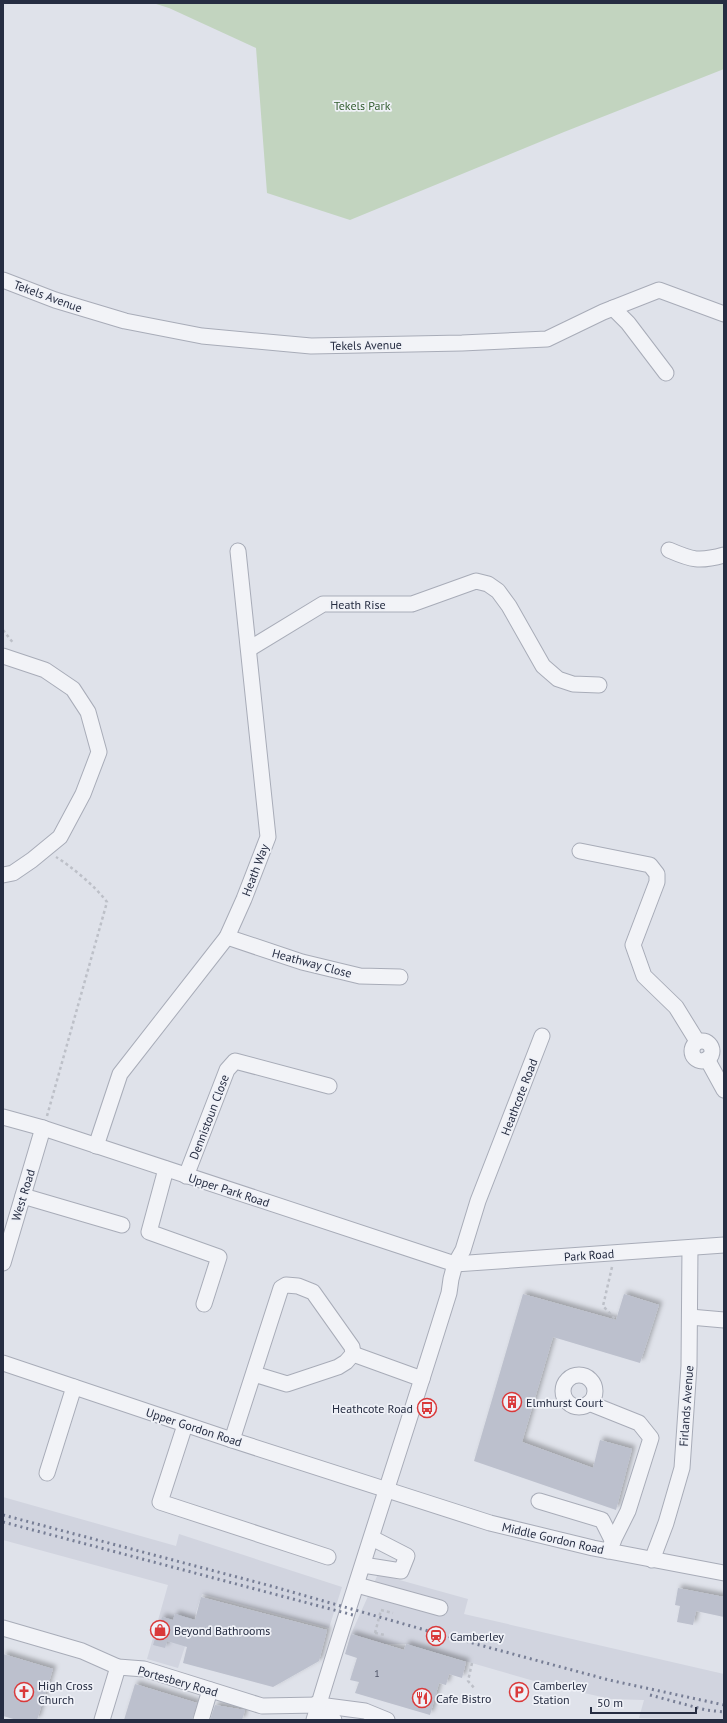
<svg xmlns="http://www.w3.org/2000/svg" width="727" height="1723" font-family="'PT Sans',sans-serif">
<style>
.built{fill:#d1d4df}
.green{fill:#c2d4bf}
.building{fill:#bcc0cd;filter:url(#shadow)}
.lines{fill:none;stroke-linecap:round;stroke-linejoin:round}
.minor-casing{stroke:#a8acb8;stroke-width:17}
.path{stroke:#bdc0c8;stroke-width:2.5;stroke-dasharray:3 3;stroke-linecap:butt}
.minor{stroke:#f2f3f7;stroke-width:15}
.rail{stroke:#777e95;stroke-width:3;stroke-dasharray:2 4;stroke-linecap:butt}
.path-bridge{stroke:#bdc0c8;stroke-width:2.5;stroke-dasharray:3 3;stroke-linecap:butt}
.labels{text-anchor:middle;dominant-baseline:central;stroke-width:3.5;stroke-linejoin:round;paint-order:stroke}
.number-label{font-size:10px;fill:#4c5265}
.park-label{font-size:12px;fill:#355f32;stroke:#eff1f7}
.street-label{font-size:12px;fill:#262d42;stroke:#eff1f7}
.poi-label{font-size:12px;fill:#262d42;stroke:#eff1f7;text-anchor:start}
</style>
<defs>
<filter id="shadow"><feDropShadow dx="3.5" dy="-3.5" stdDeviation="2" flood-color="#0004"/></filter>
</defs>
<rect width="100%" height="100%" fill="#dfe2ea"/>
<!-- built -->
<g class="built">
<path d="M3,1497L176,1546L179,1534L342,1587L329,1628L202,1594L178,1668L147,1659L168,1585L3,1540Z"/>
<path d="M378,1574L468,1599L464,1614L724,1674V1720L639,1718L644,1700L611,1699L548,1685L406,1644H385L351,1634Z"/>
</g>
<!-- green -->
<path class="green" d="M153,3H724V69L564,132L350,220L267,193L256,48L169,8Z"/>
<!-- building -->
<g class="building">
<path d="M523,1294L616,1320L624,1294L659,1305L640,1363L553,1337L522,1442L593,1468L600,1440L632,1449L616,1510L474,1461Z"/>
<path d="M678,1588L724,1597V1617L696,1611L693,1625L677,1622L680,1606L675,1605Z"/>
<path d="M201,1597L327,1630L319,1661L273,1687L183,1663L187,1647L167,1641L165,1648L153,1645L162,1617L173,1620L175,1614L195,1620Z"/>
<path d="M351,1634L404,1650L406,1644L466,1662L462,1678L449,1674L446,1685L439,1683L430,1715L355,1693L359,1682L350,1680L357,1658L345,1654Z"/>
<path d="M3,1654L53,1669L37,1720H17L3,1716Z"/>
<path d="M135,1684L197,1703L192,1720H124Z"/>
<path d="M215,1705L245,1710L242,1720H210Z"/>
</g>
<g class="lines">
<!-- minor casing -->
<g class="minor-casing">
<g id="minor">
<path d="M3,280L55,300L125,321L202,336L311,346L462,343L547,339L603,312L659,290L724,314"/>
<path d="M613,308L628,323L666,373"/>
<path d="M669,550C692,560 699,562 724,555"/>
<path d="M249,649L323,604H412L476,581L488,584L498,591L509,606L543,666L558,679L573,684L599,685"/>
<path d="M3,656L45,670L73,689L88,712L99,752L83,794L60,837L32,860L13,873L3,875"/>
<path d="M580,851L650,865L657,874V882L633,945L644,976L676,1007L697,1041"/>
<path d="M227,937L302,962L360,976L400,977"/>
<circle cx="702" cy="1051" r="10"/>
<path d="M707,1059L724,1090"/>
<path d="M3,1117L43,1128L455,1264L724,1245"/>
<path d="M96,1146L120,1074L227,937L244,899L268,837L238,551"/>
<path d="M166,1169L149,1232L219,1257L204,1304"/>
<path d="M186,1176L227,1070L235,1061L329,1086"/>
<path d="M23,1196L122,1225"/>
<path d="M3,1263L43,1128"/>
<path d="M690,1317L724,1320"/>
<path d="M353,1354L422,1379"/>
<path d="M3,1363L232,1440L490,1523L593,1548L724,1573"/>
<circle cx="579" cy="1391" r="16"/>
<path d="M589,1403L639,1423L651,1438L628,1511L608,1551"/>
<path d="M185,1425L160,1502L328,1557"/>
<path d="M232,1440L281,1288L286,1285L298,1286L313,1292L352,1347L353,1354L346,1362L338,1367L287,1384L254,1374"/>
<path d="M47,1473L74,1387"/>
<path d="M539,1501L602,1520L613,1542"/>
<path d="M652,1560L666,1523L682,1468L689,1366L690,1248"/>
<path d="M363,1565L401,1571L407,1556L372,1538"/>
<path d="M357,1585L440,1608"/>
<path d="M3,1628L82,1651L118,1667L144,1669L262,1706L319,1705L365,1711L387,1720"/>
<path d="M316,1704L334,1720"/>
<path d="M102,1720L118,1667"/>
<path d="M201,1720L210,1690"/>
<path d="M314,1720C357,1577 405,1435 449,1293L451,1279L455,1264L463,1250L478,1201L542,1036"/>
</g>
</g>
<!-- path -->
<g class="path">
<path d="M3,630L14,644"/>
<path d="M47,1116L107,902C96,887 71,866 56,857"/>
<path d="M612,1267L603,1306L616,1320"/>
<path d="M381,1610L393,1613"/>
<path d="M375,1633L385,1635"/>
<path d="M472,1663L468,1681L475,1689"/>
</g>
<!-- minor -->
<use href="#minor" class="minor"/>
<!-- rail -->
<g class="rail">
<path d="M3,1515L271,1586L439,1634L609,1680L724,1705"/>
<path d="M3,1522L353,1615"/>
<path d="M650,1695L706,1710L724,1712"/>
</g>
<!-- path-bridge -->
<path class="path-bridge" d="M375,1633L381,1610"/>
</g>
<!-- icons -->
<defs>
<g id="building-ring" transform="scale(1)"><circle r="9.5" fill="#eff1f7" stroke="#da393a" stroke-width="1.5"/><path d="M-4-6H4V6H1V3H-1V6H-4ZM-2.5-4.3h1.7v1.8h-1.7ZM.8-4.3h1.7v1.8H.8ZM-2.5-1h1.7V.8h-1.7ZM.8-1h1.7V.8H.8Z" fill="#da393a"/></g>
<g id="bus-ring" transform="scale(1)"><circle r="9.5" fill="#eff1f7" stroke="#da393a" stroke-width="1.5"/><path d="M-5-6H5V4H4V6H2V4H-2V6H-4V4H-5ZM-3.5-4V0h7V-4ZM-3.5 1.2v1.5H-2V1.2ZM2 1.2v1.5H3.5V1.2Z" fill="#da393a"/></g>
<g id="shop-ring" transform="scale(1)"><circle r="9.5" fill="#eff1f7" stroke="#da393a" stroke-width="1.5"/><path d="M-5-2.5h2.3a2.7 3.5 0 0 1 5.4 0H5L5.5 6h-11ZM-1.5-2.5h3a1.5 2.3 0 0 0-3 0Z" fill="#da393a"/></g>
<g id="station-ring" transform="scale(1)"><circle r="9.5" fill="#eff1f7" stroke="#da393a" stroke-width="1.5"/><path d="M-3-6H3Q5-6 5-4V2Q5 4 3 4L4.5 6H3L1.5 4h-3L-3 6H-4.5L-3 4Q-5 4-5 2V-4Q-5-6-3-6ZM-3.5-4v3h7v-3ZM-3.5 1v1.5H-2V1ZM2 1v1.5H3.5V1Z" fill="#da393a"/></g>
<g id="church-ring" transform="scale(1)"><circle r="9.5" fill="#eff1f7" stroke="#da393a" stroke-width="1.5"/><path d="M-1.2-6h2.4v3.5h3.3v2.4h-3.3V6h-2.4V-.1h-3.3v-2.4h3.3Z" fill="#da393a"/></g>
<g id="parking-ring" transform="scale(1)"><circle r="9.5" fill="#eff1f7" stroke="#da393a" stroke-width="1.5"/><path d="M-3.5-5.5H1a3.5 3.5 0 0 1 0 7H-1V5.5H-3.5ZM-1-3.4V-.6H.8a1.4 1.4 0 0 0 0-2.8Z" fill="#da393a"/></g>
<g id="restaurant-ring" transform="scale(1)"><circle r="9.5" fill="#eff1f7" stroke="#da393a" stroke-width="1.5"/><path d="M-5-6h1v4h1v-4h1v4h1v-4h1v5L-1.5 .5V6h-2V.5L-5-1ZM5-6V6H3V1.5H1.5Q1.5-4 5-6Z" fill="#da393a"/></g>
</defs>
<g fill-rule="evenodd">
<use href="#building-ring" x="512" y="1402"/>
<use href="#bus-ring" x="427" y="1408"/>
<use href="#shop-ring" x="160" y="1630"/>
<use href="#station-ring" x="436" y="1636"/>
<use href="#church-ring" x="24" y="1692"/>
<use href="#parking-ring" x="519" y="1692"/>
<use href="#restaurant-ring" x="422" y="1698"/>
</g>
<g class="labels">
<!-- number labels -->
<g class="number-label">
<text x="377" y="1673">1</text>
</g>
<!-- park labels -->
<g class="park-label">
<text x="362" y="105">Tekels Park</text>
</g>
<!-- street labels -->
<g class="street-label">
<text transform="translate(48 296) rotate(20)">Tekels Avenue</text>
<text transform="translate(366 345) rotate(-1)">Tekels Avenue</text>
<text x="358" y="604">Heath Rise</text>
<text transform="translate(255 870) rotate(-69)">Heath Way</text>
<text transform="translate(312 963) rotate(15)">Heathway Close</text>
<text transform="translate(519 1097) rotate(-69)">Heathcote Road</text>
<text transform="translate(209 1117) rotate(-69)">Dennistoun Close</text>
<text transform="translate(229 1190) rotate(18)">Upper Park Road</text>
<text transform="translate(23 1195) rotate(-73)">West Road</text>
<text transform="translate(589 1255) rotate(-4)">Park Road</text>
<text transform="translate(686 1406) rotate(-86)">Firlands Avenue</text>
<text transform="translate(194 1427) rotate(18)">Upper Gordon Road</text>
<text transform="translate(553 1538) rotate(13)">Middle Gordon Road</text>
<text transform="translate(178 1681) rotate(16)">Portesbery Road</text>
</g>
<!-- poi labels -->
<g class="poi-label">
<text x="526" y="1402">Elmhurst Court</text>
<text x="413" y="1408" text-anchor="end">Heathcote Road</text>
<text x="174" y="1630">Beyond Bathrooms</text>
<text x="450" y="1636">Camberley</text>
<text x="38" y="1685">High Cross<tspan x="38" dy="14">Church</tspan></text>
<text x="533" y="1685">Camberley<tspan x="533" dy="14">Station</tspan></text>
<text x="436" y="1698">Cafe Bistro</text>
</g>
</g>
<!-- border -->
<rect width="727" height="1723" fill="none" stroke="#262d42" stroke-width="8"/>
<!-- scale -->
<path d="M591 1707v6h105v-6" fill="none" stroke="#262d42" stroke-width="2"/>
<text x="597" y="1707" font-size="12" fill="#262d42" stroke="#eff1f7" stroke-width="3" paint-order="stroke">50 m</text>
</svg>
